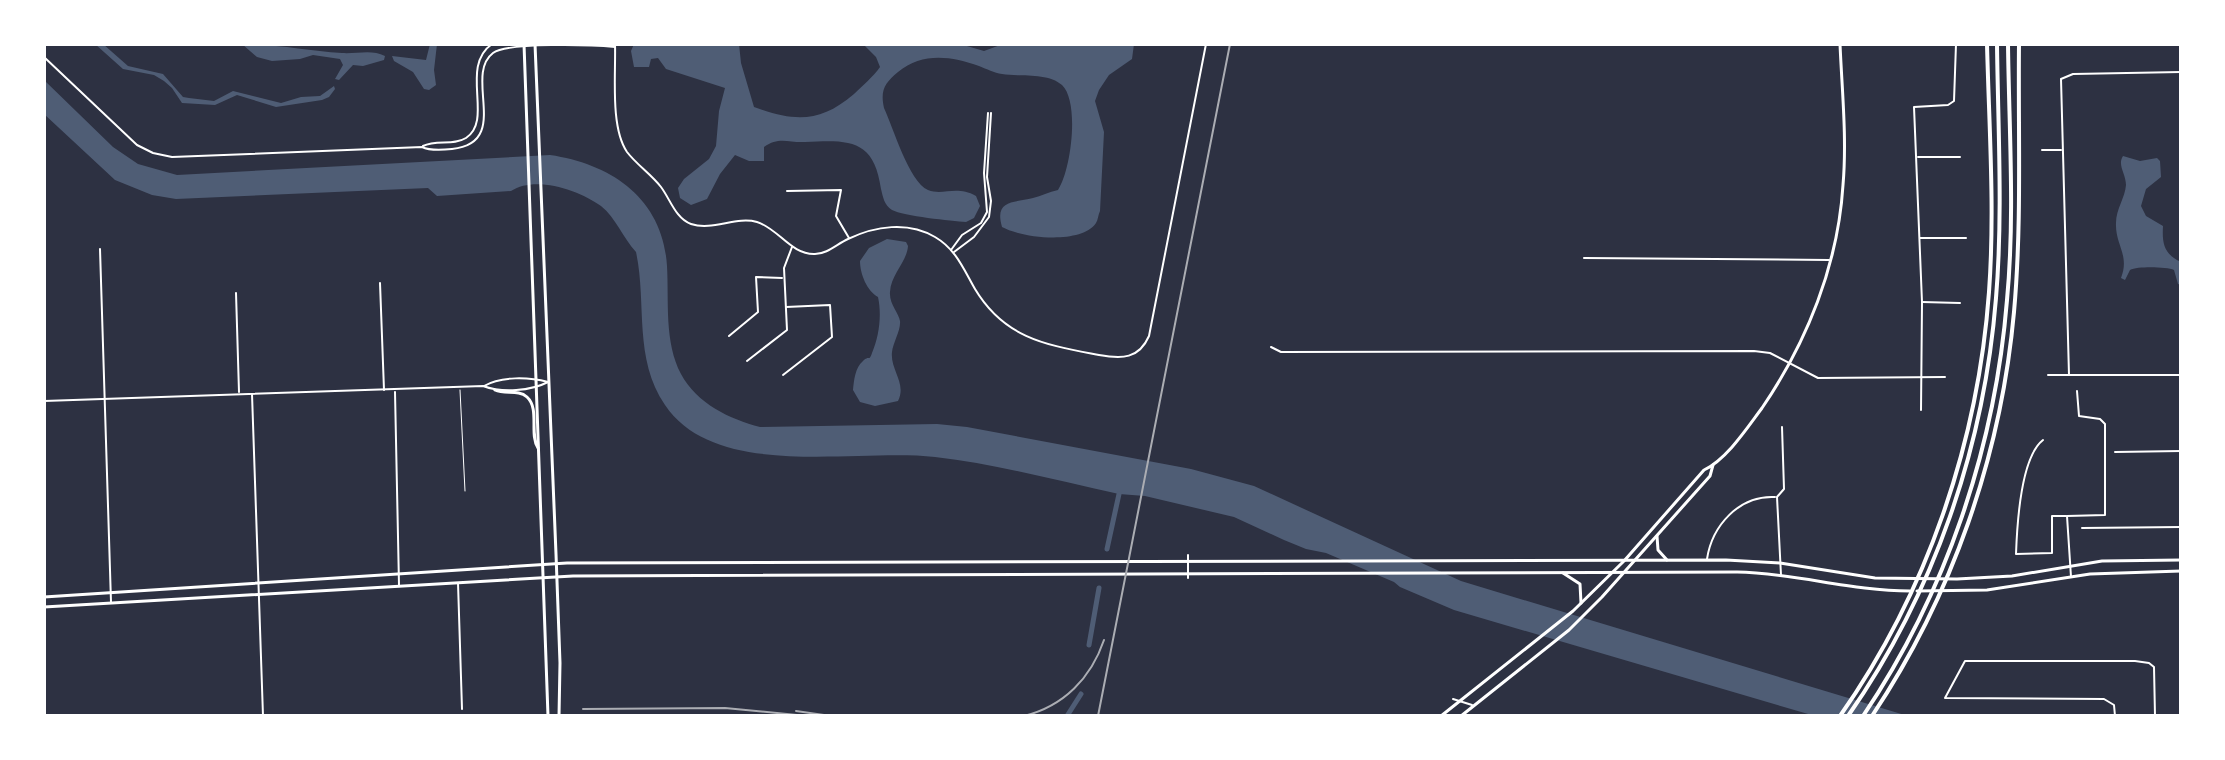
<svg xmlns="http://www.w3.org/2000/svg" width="2225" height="760" font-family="Inter,sans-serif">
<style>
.water{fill:#4f5d75}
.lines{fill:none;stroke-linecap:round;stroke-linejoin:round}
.canal{stroke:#4f5d75;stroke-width:5}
.service{stroke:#fff;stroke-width:1}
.minor{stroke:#fff;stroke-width:2}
.secondary{stroke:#fff;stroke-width:3}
.motorway{stroke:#fff;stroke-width:4}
.rail{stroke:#abadb3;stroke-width:2}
</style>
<rect width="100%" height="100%" fill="#2d3142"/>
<!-- water -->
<g class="water">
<path d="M95,44H103L128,66L163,74L183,97L189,98L214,101L233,91L281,103L301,97L320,96L334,86L335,89L329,97L322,100L276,107L237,95L215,105L182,103L172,88L164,81L154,75L123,69Z"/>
<path d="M242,44C276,44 308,51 342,53C357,54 372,49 385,56L384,60L363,66L353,65L339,80L335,79L343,65L340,59L313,55L300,59L272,61L257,57Z"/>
<path d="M430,44H437L434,70L436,85L429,90L424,89L413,72L394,61L392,56L426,60Z"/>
<path d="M634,44H739L741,63L754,107C795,122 820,123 854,94C863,85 873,77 880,67L876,57L863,44H960L984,51L1003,44H1134L1132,59L1109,75L1099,90L1095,101L1104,132L1100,211C1098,215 1098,220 1096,223C1081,245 1022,238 1002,227C994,199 1014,203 1033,198C1041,196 1049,192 1058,190C1071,171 1080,102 1062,85C1048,72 1019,77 1002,74C994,73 987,69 979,66C951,56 922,52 898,72C885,83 880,90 884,108C893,127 909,182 928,190C943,196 956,185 976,196L980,206L974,218L966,222C952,221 903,216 892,210C884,205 883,197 881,189C874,138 848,140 805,142C789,143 779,136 764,147V161H749L735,155L720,174L707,199L691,205L680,198L678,188L684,179L709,159L716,146L719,111L725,88L666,69L658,58L651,59L649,67H634L631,51Z"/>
<path d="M44,80L113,147L138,164L177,175L550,155C612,164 663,199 667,266C669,301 664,342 681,374C697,404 730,419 760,427L937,424L967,427L1191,469L1254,486L1461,581L1908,716H1815L1454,610L1400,587L1394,582L1326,553L1306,549L1284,540L1234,517L1145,496L1119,494C1058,481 997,464 935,457C856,448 716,481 665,405C633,358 647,303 636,252C623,238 616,218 601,206C579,190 535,175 511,191L437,196L428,188L176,199L152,195L115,180L44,114Z"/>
<path d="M2123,156L2140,161L2157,158L2160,161L2161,177L2146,189L2141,206L2146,216L2163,226C2162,244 2164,254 2181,262V285L2178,284L2174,270C2167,267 2138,266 2130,270L2125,280L2121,278C2130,255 2115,245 2116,223C2116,209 2125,198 2126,185C2126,174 2117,165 2123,156Z"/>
<path d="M887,239L906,242L908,246C907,262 891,274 890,292C889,304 899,313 900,321C901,330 893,343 892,352C890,370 907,383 898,401L875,406L860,402L853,390C854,380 855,368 863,361C869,355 869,362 872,353C879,337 882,315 878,297C867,291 860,274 860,261L869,248Z"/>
</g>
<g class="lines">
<!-- canal -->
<g class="canal">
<path d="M1107,549L1119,494"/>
<path d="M1089,645L1099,588"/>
<path d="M1067,716L1081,694"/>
</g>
<!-- service -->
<path class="service" d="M460,390L465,491"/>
<!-- minor -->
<g class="minor">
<path d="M615,44C616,74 610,127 627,152C637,165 651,174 661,187C670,199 676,219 691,224C713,231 736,216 757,222C778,228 791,255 815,254C827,254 837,244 848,239C875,226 908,221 935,237C956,249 964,270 975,289C1005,339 1047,345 1099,355C1122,359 1139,359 1149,336L1206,44"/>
<path d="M44,57L137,145L153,153L172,157L422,147C430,151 442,150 452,149C512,143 463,76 493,53C508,42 593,45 615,47"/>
<path d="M423,146C436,139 453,146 466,138C494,120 459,67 492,44"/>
<path d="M2042,150H2061"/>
<path d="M1918,157H1960"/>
<path d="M787,191L841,190L836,216L849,238"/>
<path d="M1920,238H1966"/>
<path d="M100,249L111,602"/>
<path d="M951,250L962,235L981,223L987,212L984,173L988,113"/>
<path d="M954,252L974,237L989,217L991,201L987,177L991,113"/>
<path d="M1584,258L1829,260"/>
<path d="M380,283L384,390"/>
<path d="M236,293L239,392"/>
<path d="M1922,302L1960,303"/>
<path d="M729,336L758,312L756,277L782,278"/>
<path d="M1271,347L1281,352L1754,351L1770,353L1818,378L1945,377"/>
<path d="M747,361L787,330L784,268L792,247"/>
<path d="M783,375L832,337L830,305L786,307"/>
<path d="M2048,375H2181"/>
<path d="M2069,375L2061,79L2073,74L2181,72"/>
<path d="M484,386C501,376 529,377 548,382"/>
<path d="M395,392L399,585"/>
<path d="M252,394L263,716"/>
<path d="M44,401L483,386C502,393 531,391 548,382"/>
<path d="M1921,410L1922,302L1914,107L1948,105L1954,101L1956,44"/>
<path d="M2043,440C2020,458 2017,526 2016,554L2052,553V516H2066"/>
<path d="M2115,452L2181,451"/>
<path d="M2082,528L2181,527"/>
<path d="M1188,555V578"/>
<path d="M1707,559C1712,526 1739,495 1775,497"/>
<path d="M1781,575L1777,497L1784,489L1782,427"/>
<path d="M2071,577L2067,516L2105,515V424L2100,419L2079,416L2077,391"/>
<path d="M458,583L462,709"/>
<path d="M1453,699L1472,705"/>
<path d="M2115,716L2114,705L2104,699L1945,698L1965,661H2135L2149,663L2154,667L2155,716"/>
</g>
<!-- secondary -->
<g class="secondary">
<path d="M524,44L548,716"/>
<path d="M535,44L556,554L560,663L559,716"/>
<path d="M495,390C505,395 518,389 527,397C540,409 529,434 538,448"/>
<path d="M1657,536L1658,550L1667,560"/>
<path d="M1563,573L1580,584L1581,603"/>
<path d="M1917,591L1987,590L2090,574L2181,571"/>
<path d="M44,597L567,563L1726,560L1780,563L1875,578L1957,579L2012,576L2102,561L2181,560"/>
<path d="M44,607L573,576L1737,572C1795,573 1851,591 1910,591"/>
<path d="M1441,716L1573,611L1624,561L1704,470C1727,459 1747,428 1762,408C1807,342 1838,265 1843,185C1847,138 1842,91 1840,44"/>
<path d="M1461,716L1569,630L1602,597L1710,476L1713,465"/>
</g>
<!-- motorway -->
<g class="motorway">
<path d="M1840,716C1927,592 1978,443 1989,292C1995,210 1989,126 1987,44"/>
<path d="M1848,716C1934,593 1984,448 1996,298C2003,214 1998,128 1997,44"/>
<path d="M1863,716C1946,593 1995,448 2007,300C2015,215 2009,129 2008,44"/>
<path d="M1872,716C1952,596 2001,456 2014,312C2022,223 2018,133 2019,44"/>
</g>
<!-- rail -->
<g class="rail">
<path d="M583,709L725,708L807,716"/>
<path d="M796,711L831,716"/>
<path d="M841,716H858"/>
<path d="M925,716H928"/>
<path d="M1024,716C1064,706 1091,678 1104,640"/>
<path d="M1098,716L1230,44"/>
</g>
</g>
<!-- border -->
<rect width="2225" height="760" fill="none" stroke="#ffffff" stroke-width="92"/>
</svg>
